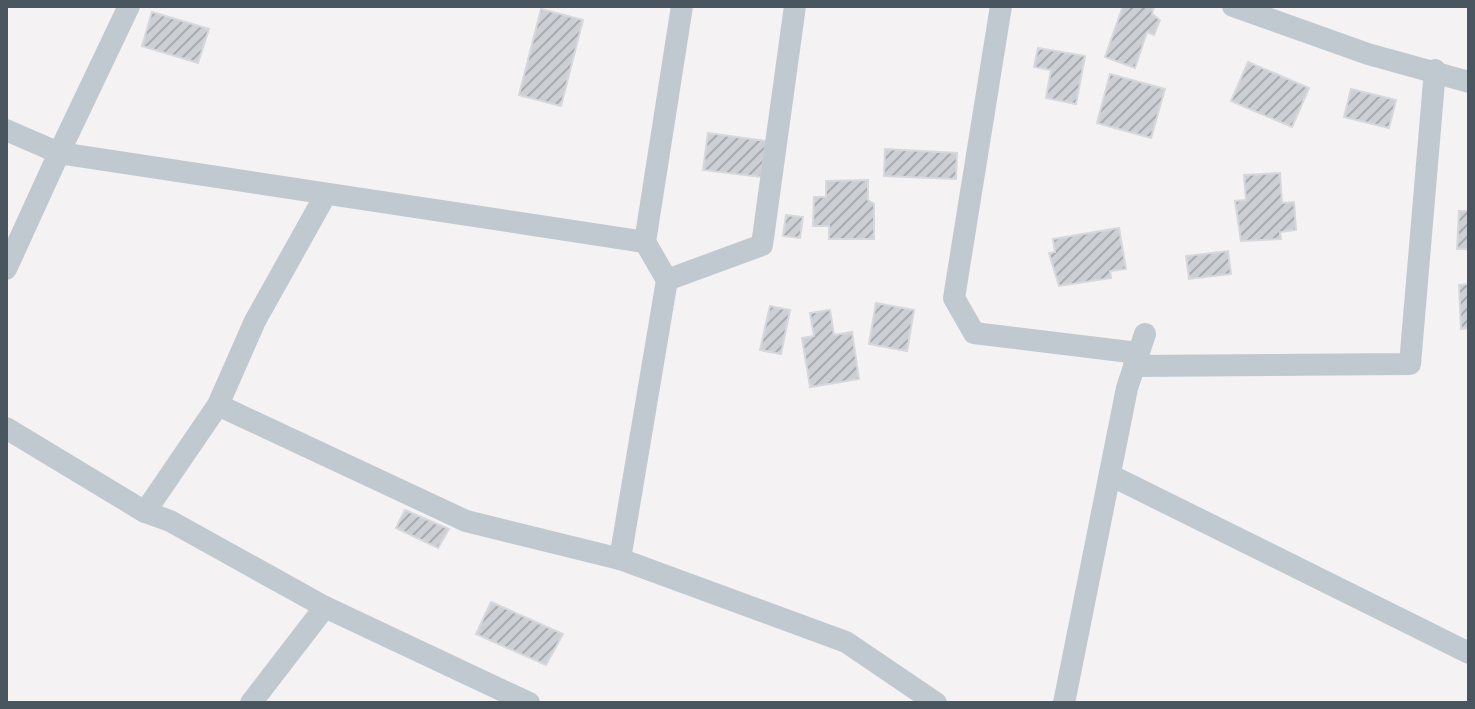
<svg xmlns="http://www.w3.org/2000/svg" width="1475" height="709" font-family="Cabin,sans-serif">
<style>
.building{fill:url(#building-hatch);stroke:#d6d8dd;stroke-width:2}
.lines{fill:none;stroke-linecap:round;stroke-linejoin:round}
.street{stroke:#c0c9d0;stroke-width:22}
</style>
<defs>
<pattern id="building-hatch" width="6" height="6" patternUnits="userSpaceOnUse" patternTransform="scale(2)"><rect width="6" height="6" fill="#cccfd4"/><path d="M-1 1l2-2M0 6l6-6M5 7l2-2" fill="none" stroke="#a8abaf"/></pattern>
</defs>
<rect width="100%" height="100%" fill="#f4f2f2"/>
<!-- building -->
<g class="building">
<path d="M1123,6H1154L1152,14L1160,20L1154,35L1147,32L1135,68L1105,57Z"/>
<path d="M541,9L583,20L561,106L519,95Z"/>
<path d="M152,12L209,29L198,63L142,46Z"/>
<path d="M1038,48L1085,56L1076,104L1046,98L1051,70L1034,67Z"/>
<path d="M1248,62L1309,88L1292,127L1231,101Z"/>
<path d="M1110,74L1165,89L1151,138L1097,123Z"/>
<path d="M1351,89L1396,100L1389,128L1344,117Z"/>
<path d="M708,133L766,141L761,177L703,170Z"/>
<path d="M885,149L957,153L956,179L884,176Z"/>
<path d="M1280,173L1282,203L1294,202L1296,230L1280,232L1281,239L1241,241L1235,201L1246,200L1244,175Z"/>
<path d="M868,180V200L874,204V239H829V226H813L814,197H826V181Z"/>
<path d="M1459,211H1469V249H1457Z"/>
<path d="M786,215L803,217L800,238L783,236Z"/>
<path d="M1119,228L1126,269L1110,271L1111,278L1059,286L1049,253L1055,252L1053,239Z"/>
<path d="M1228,251L1231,274L1189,279L1186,256Z"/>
<path d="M1469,284V328L1461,329L1459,285Z"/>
<path d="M876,303L914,310L907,351L869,344Z"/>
<path d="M770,306L790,310L781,354L760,350Z"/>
<path d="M830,310L834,335L852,332L859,379L810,387L802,338L814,336L810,313Z"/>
<path d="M405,510L449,529L438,548L396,528Z"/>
<path d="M491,602L563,634L546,665L476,634Z"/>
</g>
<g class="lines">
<!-- street -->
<g class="street">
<path d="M129,6L59,153L645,242"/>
<path d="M682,6L645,242L667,280L762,245L795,6"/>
<path d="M1001,6L954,298L974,333L1138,353"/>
<path d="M1233,6L1368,54L1469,82"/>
<path d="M6,130L59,153L6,269"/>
<path d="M1134,366L1410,364L1435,70"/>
<path d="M218,405L466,521L620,559L846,642L936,703"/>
<path d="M6,428L145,512L170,521L325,607L529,703"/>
<path d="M1110,475L1469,653"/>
<path d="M145,512L218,405L255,321L326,194"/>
<path d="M620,559L667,280"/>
<path d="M251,703L325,607"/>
<path d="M1064,703L1127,388L1145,334"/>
</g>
</g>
<!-- border -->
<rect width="1475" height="709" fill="none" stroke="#49565f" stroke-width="16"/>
</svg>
